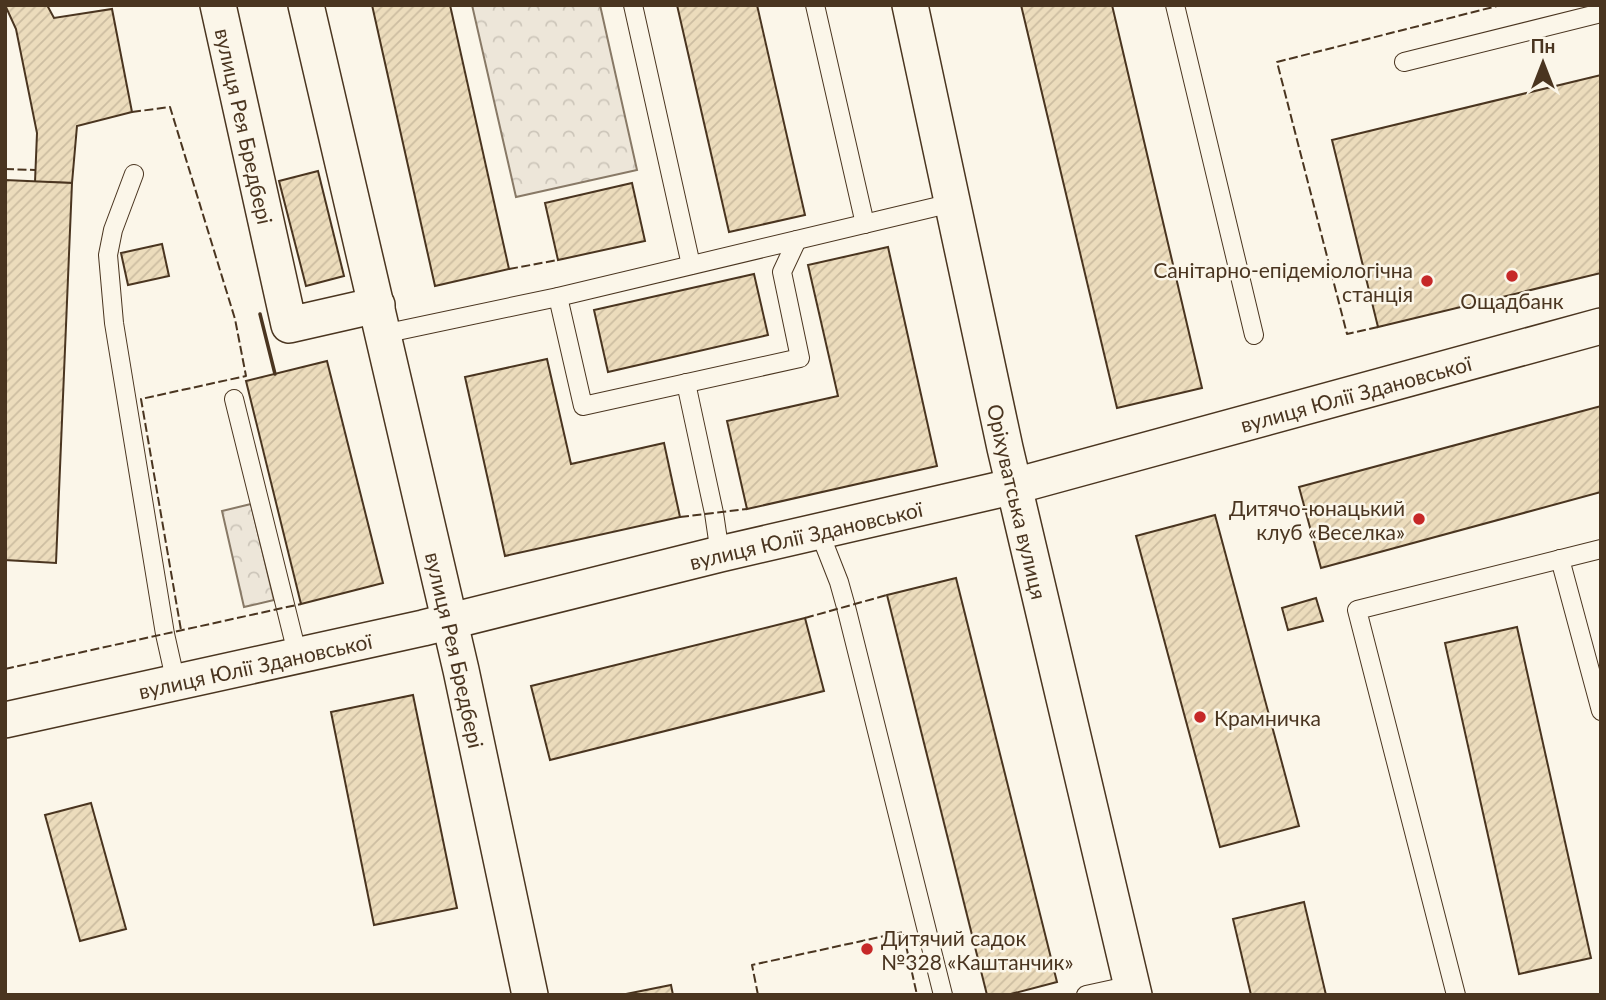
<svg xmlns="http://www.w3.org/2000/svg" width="1606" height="1000" font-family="Lato,sans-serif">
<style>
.forest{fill:url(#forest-crowns);stroke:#887966;stroke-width:2}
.building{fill:url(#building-hatch);stroke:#4a3520;stroke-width:2}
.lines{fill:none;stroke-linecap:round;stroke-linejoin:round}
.lane-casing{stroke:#4a3520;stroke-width:20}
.street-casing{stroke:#4a3520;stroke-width:38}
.lane{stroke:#fbf6e9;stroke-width:18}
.street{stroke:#fbf6e9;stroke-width:35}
.fence{stroke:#4a3520;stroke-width:2;stroke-dasharray:9 3.5;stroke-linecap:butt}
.wall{stroke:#4a3520;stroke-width:3.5}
.poi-dot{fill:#c62828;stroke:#fbf6e9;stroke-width:2.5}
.labels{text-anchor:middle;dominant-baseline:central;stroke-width:5;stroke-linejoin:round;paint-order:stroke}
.street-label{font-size:21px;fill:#4a3520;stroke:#fbf6e9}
.poi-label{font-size:21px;fill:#4a3520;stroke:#fbf6e9;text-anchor:end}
</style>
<defs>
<pattern id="forest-crowns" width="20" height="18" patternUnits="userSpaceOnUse" patternTransform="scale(1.75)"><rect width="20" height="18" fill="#ede6d9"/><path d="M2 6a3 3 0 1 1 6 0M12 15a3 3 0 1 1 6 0" fill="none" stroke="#cdc6ba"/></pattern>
<pattern id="building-hatch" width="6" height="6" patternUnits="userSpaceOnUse" patternTransform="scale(1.75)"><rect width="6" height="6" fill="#ecdcbc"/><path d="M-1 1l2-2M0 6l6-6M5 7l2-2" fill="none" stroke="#ccbda1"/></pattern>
</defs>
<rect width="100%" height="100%" fill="#fbf6e9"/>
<!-- forest -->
<g class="forest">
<path d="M472,5H600L637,170L516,197Z"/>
<path d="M251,504L274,600L244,607L222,511Z"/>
</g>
<!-- building -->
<g class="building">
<path d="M5,5H47L54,18L112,9L132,112L77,126L72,183L35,182L37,133L16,29Z"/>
<path d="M372,5H450L509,269L435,286Z"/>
<path d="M677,5H757L805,215L729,232Z"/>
<path d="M1021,5H1112L1202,388L1117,408Z"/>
<path d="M1601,75V273L1378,327L1332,140Z"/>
<path d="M318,171L344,276L306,286L279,181Z"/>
<path d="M5,180L72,183L56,563L5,560Z"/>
<path d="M632,183L645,241L558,260L545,203Z"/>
<path d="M162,244L169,276L128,285L121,253Z"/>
<path d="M888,247L937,466L747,509L727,421L838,396L808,265Z"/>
<path d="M754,274L768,335L608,372L594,310Z"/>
<path d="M547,359L571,464L664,443L680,517L505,556L465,377Z"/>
<path d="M327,361L383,583L301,604L246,381Z"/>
<path d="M1601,406V492L1321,568L1299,487Z"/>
<path d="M1215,515L1299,826L1220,847L1136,536Z"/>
<path d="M956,578L1057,982L1007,995H987L887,595Z"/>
<path d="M1316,598L1323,621L1288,630L1282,608Z"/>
<path d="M805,618L824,691L550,760L531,686Z"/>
<path d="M1517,627L1591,958L1519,974L1445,643Z"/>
<path d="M413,695L457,908L374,925L331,712Z"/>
<path d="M91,803L126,929L80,941L45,815Z"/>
<path d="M1304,902L1326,995H1251L1233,919Z"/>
<path d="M671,985L673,995H621Z"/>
</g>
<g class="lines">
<!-- lane casing -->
<g class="lane-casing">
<g id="lane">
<path d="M633,5L691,265"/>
<path d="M815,5L865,224"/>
<path d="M1175,5L1254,335"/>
<path d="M1404,62L1601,13"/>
<path d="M134,174L113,230L108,255L114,323L165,634L176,683"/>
<path d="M558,297L583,406L800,358L782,272L797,240"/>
<path d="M383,334L558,297L952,203"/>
<path d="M686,383L714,513L720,554"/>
<path d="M234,399L298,657"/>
<path d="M819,531L839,582L846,607L943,995"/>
<path d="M1560,559L1601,711"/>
<path d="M1086,995L1132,985"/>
<path d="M1456,995L1357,610L1601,549"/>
</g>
</g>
<!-- street casing -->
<g class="street-casing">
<g id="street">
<path id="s1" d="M218,5L289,325L377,305"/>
<path id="s2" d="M306,5L461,670L530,995"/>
<path id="s3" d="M910,5L1005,448L1134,995"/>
<path id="s4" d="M5,720L423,628L720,554L1015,486L1601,326"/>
</g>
</g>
<!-- lane -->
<use href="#lane" class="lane"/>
<!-- street -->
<use href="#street" class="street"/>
<!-- fence -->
<g class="fence">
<path d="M132,112L170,107L235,319L246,376L141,399L181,630"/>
<path d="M5,169L35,170"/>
<path d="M509,269L558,260"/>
<path d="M1378,327L1347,334L1277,62L1501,5"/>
<path d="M680,517L747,509"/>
<path d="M805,618L887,595"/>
<path d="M5,669L301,604"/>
<path d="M758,995L752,965L903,932L917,995"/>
</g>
<!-- wall -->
<path class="wall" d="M260,314L275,374"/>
</g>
<!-- markers -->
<g class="poi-dot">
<circle cx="1512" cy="276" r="7"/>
<circle cx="1427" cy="281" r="7"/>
<circle cx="1419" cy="519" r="7"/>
<circle cx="1200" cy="717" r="7"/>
<circle cx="867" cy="949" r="7"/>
</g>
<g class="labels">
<!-- street labels -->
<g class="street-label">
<text stroke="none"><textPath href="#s1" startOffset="124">вулиця Рея Бредбері</textPath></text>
<text stroke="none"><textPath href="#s4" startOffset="1390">вулиця Юлії Здановської</textPath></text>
<text stroke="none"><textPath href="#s3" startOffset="508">Оріхуватська вулиця</textPath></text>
<text stroke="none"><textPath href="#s4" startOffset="822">вулиця Юлії Здановської</textPath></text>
<text stroke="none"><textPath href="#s2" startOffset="662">вулиця Рея Бредбері</textPath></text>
<text stroke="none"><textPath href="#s4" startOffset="256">вулиця Юлії Здановської</textPath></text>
</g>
<!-- poi labels -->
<g class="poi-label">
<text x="1413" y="269">Санітарно-епідеміологічна<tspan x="1413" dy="24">станція</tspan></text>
<text x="1512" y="300" text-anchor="middle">Ощадбанк</text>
<text x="1405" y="507">Дитячо-юнацький<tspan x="1405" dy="24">клуб «Веселка»</tspan></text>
<text x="1214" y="717" text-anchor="start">Крамничка</text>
<text x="881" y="937" text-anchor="start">Дитячий садок<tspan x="881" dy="24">№328 «Каштанчик»</tspan></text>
</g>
</g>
<!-- border -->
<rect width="1606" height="1000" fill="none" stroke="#4a3520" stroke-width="14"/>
<!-- north arrow -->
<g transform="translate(1543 63)" stroke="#fbf6e9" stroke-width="5" paint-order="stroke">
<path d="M0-5L12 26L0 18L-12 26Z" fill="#4a3520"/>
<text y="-10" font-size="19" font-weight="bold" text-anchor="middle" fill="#4a3520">Пн</text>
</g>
</svg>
